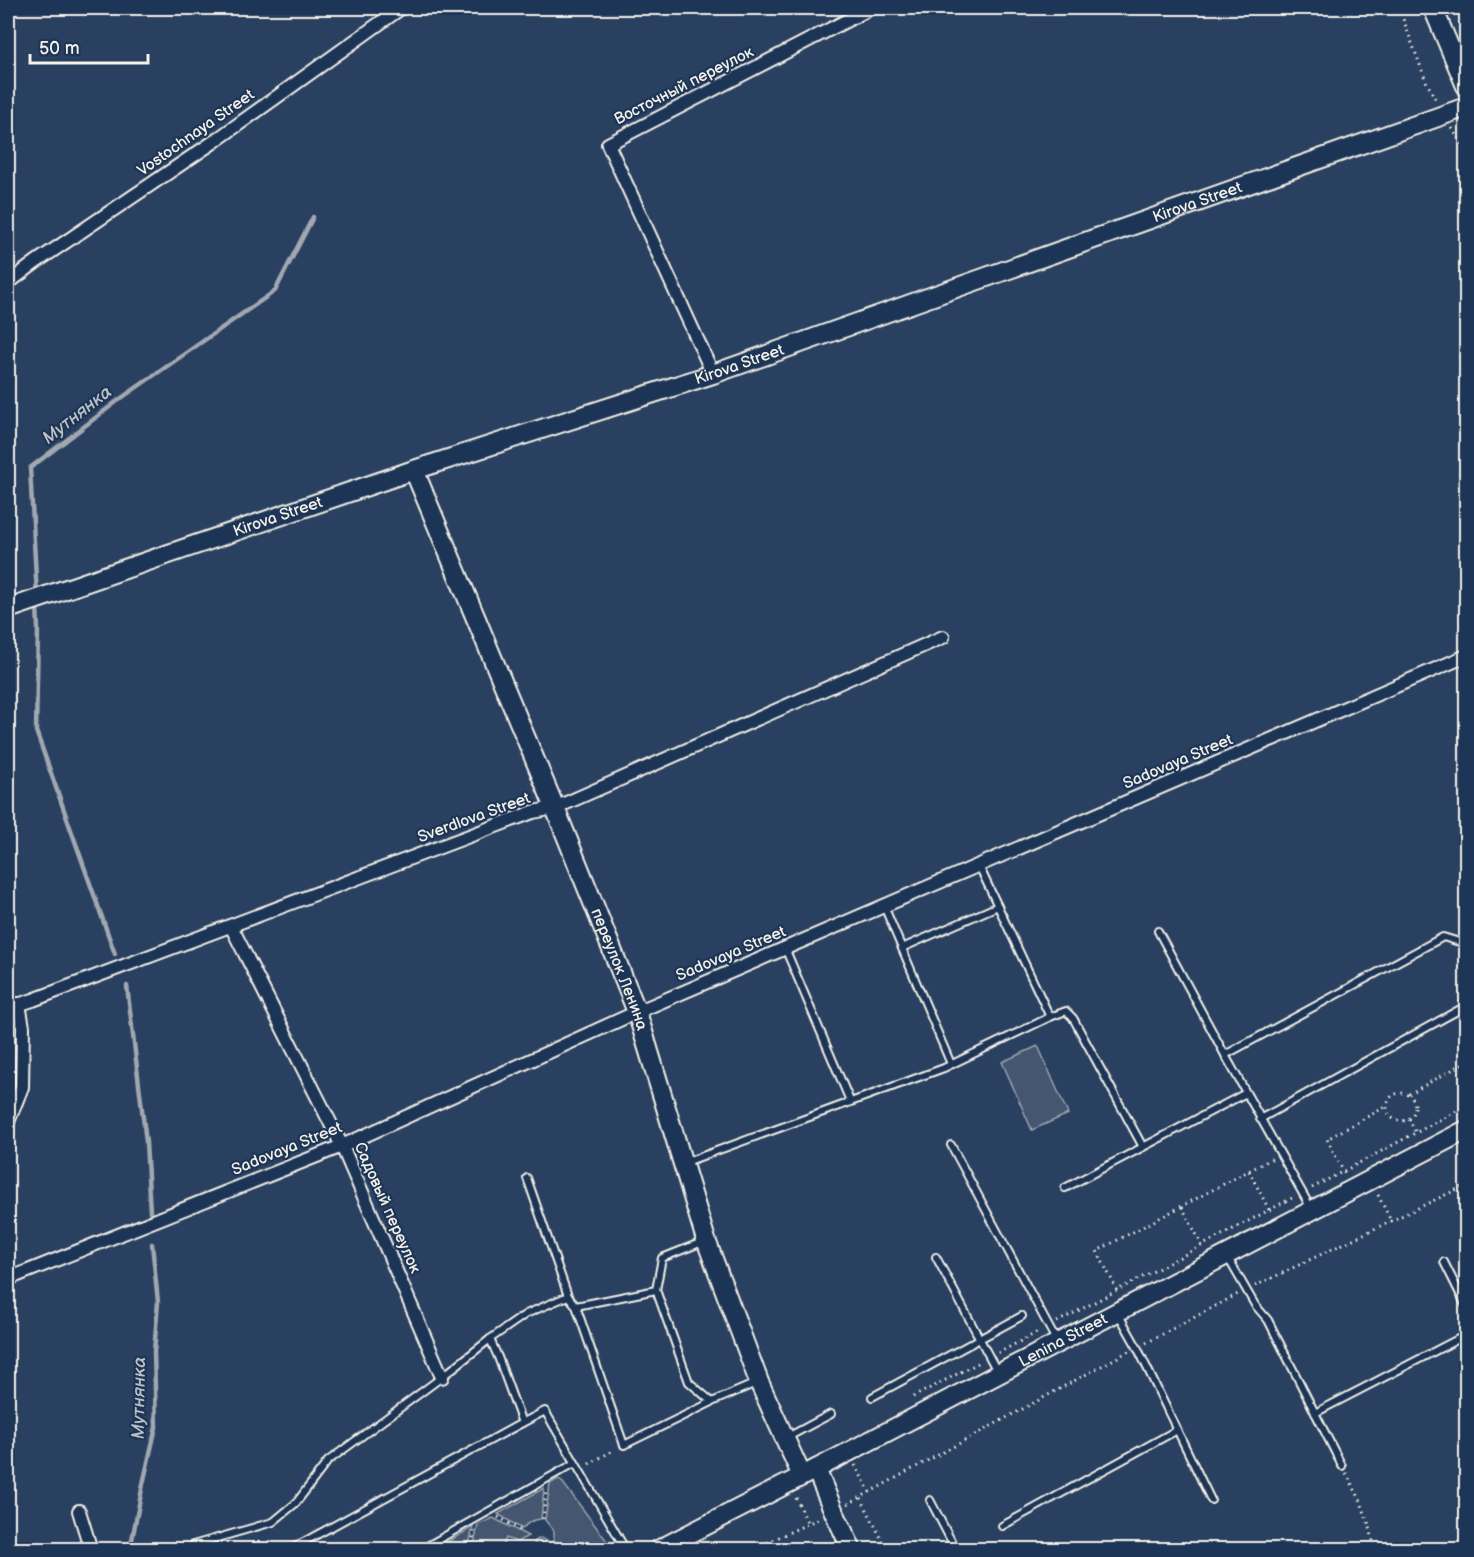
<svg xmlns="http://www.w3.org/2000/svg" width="1474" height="1557" font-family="'Balsamiq Sans',sans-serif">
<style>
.green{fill:#445771;stroke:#9ca4ac;stroke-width:1.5}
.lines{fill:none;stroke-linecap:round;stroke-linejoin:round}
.stream{stroke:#a1a8b0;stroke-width:4.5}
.lane-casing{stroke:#f4f1e8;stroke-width:10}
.street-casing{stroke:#f4f1e8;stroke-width:16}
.secondary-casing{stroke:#f4f1e8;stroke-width:22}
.path{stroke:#f4f1e8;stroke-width:3;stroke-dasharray:1.5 4.5;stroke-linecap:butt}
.lane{stroke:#1d3557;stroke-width:6}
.street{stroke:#1d3557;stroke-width:12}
.secondary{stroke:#1d3557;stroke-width:18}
.labels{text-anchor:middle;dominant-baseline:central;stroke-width:4.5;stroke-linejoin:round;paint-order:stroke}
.street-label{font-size:16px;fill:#f4f1e8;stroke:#1d3557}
.water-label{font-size:18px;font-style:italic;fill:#bdc1c2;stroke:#1d3557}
</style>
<rect width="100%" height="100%" fill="#2a4060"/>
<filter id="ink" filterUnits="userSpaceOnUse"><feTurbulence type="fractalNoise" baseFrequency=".0167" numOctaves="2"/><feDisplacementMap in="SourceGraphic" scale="12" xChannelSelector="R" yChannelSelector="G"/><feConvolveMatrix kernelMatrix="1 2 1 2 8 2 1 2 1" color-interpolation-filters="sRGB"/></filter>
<g filter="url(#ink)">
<!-- green -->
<g class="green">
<path d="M1038,1046L1068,1114L1032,1130L1002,1062Z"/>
<path d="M558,1479L563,1483L613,1549H576L554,1541V1531L545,1520L550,1484Z"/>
<path d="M544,1488L541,1519C532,1520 528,1522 522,1529L498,1514Z"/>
<path d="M493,1518L528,1536L517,1542L506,1538L502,1549H473L478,1525Z"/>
<path d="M473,1527L468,1549H435Z"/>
<path d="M540,1538L566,1549H533L535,1541Z"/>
</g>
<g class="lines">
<!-- stream -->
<g class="stream">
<path d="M37,596L30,468L120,399L275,291L313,217"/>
<path d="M37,604L38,629L36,731L115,954"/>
<path d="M127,986L146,1142L150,1212"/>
<path d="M130,1550L143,1484L156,1427L154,1352L158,1302L152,1244"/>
</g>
<!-- lane casing -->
<g class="lane-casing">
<g id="lane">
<path d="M979,866L1050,1017"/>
<path d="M884,906L951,1064"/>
<path d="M1158,931L1225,1055"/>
<path d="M785,948L850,1101"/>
<path d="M902,948L998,906"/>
<path d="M1260,1119L1466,1006"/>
<path d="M951,1145L1057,1342"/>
<path d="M686,1162L944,1068L1050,1017L1066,1011L1073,1018L1143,1147"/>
<path d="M527,1178L568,1296"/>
<path d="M1065,1188L1246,1093"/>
<path d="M1312,1210L1225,1055L1443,937L1466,944"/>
<path d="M936,1257L998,1373"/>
<path d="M1228,1258L1255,1305L1268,1320L1342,1466"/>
<path d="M1444,1262L1466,1306"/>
<path d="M656,1290L689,1382L712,1402"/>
<path d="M576,1306L624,1445L712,1402L756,1383"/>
<path d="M1119,1315L1137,1347L1211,1500"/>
<path d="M872,1397L1022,1316"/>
<path d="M1315,1413L1466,1335"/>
<path d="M522,1423L545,1411L626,1550"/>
<path d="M786,1438L831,1414"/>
<path d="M930,1500L956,1550"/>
<path d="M1002,1526L1177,1430"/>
<path d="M189,1550L193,1545L273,1522L296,1503L328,1461L442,1377L490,1339L526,1314L568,1296L576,1306L656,1290L662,1258L705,1241"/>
<path d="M289,1550L522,1423L498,1357L490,1339"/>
<path d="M420,1550L575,1463"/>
</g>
</g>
<!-- street casing -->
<g class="street-casing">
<g id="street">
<path d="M8,283L36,262L215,141L401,8"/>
<path d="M713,374L608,144L871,8"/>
<path d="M231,926L342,1146L442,1377"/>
<path d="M8,1008L33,1000L533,812L555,808L943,637"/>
<path d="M8,1122L22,1087L23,1027L19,1004"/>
<path d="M8,1279L342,1146L637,1012L1466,656"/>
<path d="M79,1511L91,1550"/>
</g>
</g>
<!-- secondary casing -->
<g class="secondary-casing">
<g id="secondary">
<path d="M1433,8L1466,86"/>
<path id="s1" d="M414,470L555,808L637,1012L706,1240L759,1382L802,1476"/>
<path id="s2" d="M8,609L414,470L713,374L1466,107"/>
<path d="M816,1469L834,1512L852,1550"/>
<path id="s3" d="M658,1550L816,1469L1466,1130"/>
</g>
</g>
<!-- path -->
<g class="path">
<path d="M1399,8L1426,81L1437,102"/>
<path d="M1452,128L1466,152"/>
<circle cx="1401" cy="1107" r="14"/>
<path d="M1409,1094L1466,1062"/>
<path d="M1409,1119L1416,1133"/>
<path d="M1249,1171L1269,1210"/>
<path d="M1344,1173L1327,1139L1387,1106"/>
<path d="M1312,1188L1466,1106"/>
<path d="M1378,1195L1391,1221"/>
<path d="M1182,1207L1202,1245"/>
<path d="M1255,1286L1466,1185"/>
<path d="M1117,1290L1097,1251L1273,1158"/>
<path d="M1057,1322L1292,1198"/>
<path d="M1146,1343L1238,1294"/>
<path d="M998,1353L1040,1331"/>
<path d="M913,1397L982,1361"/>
<path d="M589,1464L614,1450"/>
<path d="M855,1465L870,1492"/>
<path d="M1346,1473L1360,1499L1370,1528L1375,1550"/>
<path d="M796,1498L808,1524"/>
<path d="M861,1498L887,1550"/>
<path d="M848,1504L1129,1351"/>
<path d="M498,1517L522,1531"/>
<path d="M543,1519L546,1492"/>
<path d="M552,1542L571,1550"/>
<path d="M471,1550L474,1531"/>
<path d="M751,1550L820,1518"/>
</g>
<!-- lane -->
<use href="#lane" class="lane"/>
<!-- street -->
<use href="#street" class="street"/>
<!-- secondary -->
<use href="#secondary" class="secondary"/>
</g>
</g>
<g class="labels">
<!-- street labels -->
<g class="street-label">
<text transform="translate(684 86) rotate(-27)">Восточный переулок</text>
<text transform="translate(196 133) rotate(-35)">Vostochnaya Street</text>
<text stroke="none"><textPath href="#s2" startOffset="1257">Kirova Street</textPath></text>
<text stroke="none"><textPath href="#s2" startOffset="771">Kirova Street</textPath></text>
<text stroke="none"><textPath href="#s2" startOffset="285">Kirova Street</textPath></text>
<text transform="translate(1178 762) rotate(-23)">Sadovaya Street</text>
<text transform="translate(474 818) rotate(-20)">Sverdlova Street</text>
<text transform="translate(731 954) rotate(-23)">Sadovaya Street</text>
<text stroke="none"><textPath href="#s1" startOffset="540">переулок Ленина</textPath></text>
<text transform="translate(287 1149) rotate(-22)">Sadovaya Street</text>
<text transform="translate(387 1208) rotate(66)">Садовый переулок</text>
<text stroke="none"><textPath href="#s3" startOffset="456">Lenina Street</textPath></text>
</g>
<!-- water labels -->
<g class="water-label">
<text transform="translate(77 415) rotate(-38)">Мутнянка</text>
<text transform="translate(139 1398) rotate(-89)">Мутнянка</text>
</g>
</g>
<!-- margin -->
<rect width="1474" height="1557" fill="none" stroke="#1d3557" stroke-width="30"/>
<rect x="15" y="15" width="1444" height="1527" fill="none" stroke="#f4f1e8" stroke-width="2" filter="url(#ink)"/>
<!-- scale -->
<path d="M30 54v9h118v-9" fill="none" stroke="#f4f1e8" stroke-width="3"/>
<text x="39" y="54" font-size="18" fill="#f4f1e8" stroke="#1d3557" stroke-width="4.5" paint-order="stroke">50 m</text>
</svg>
